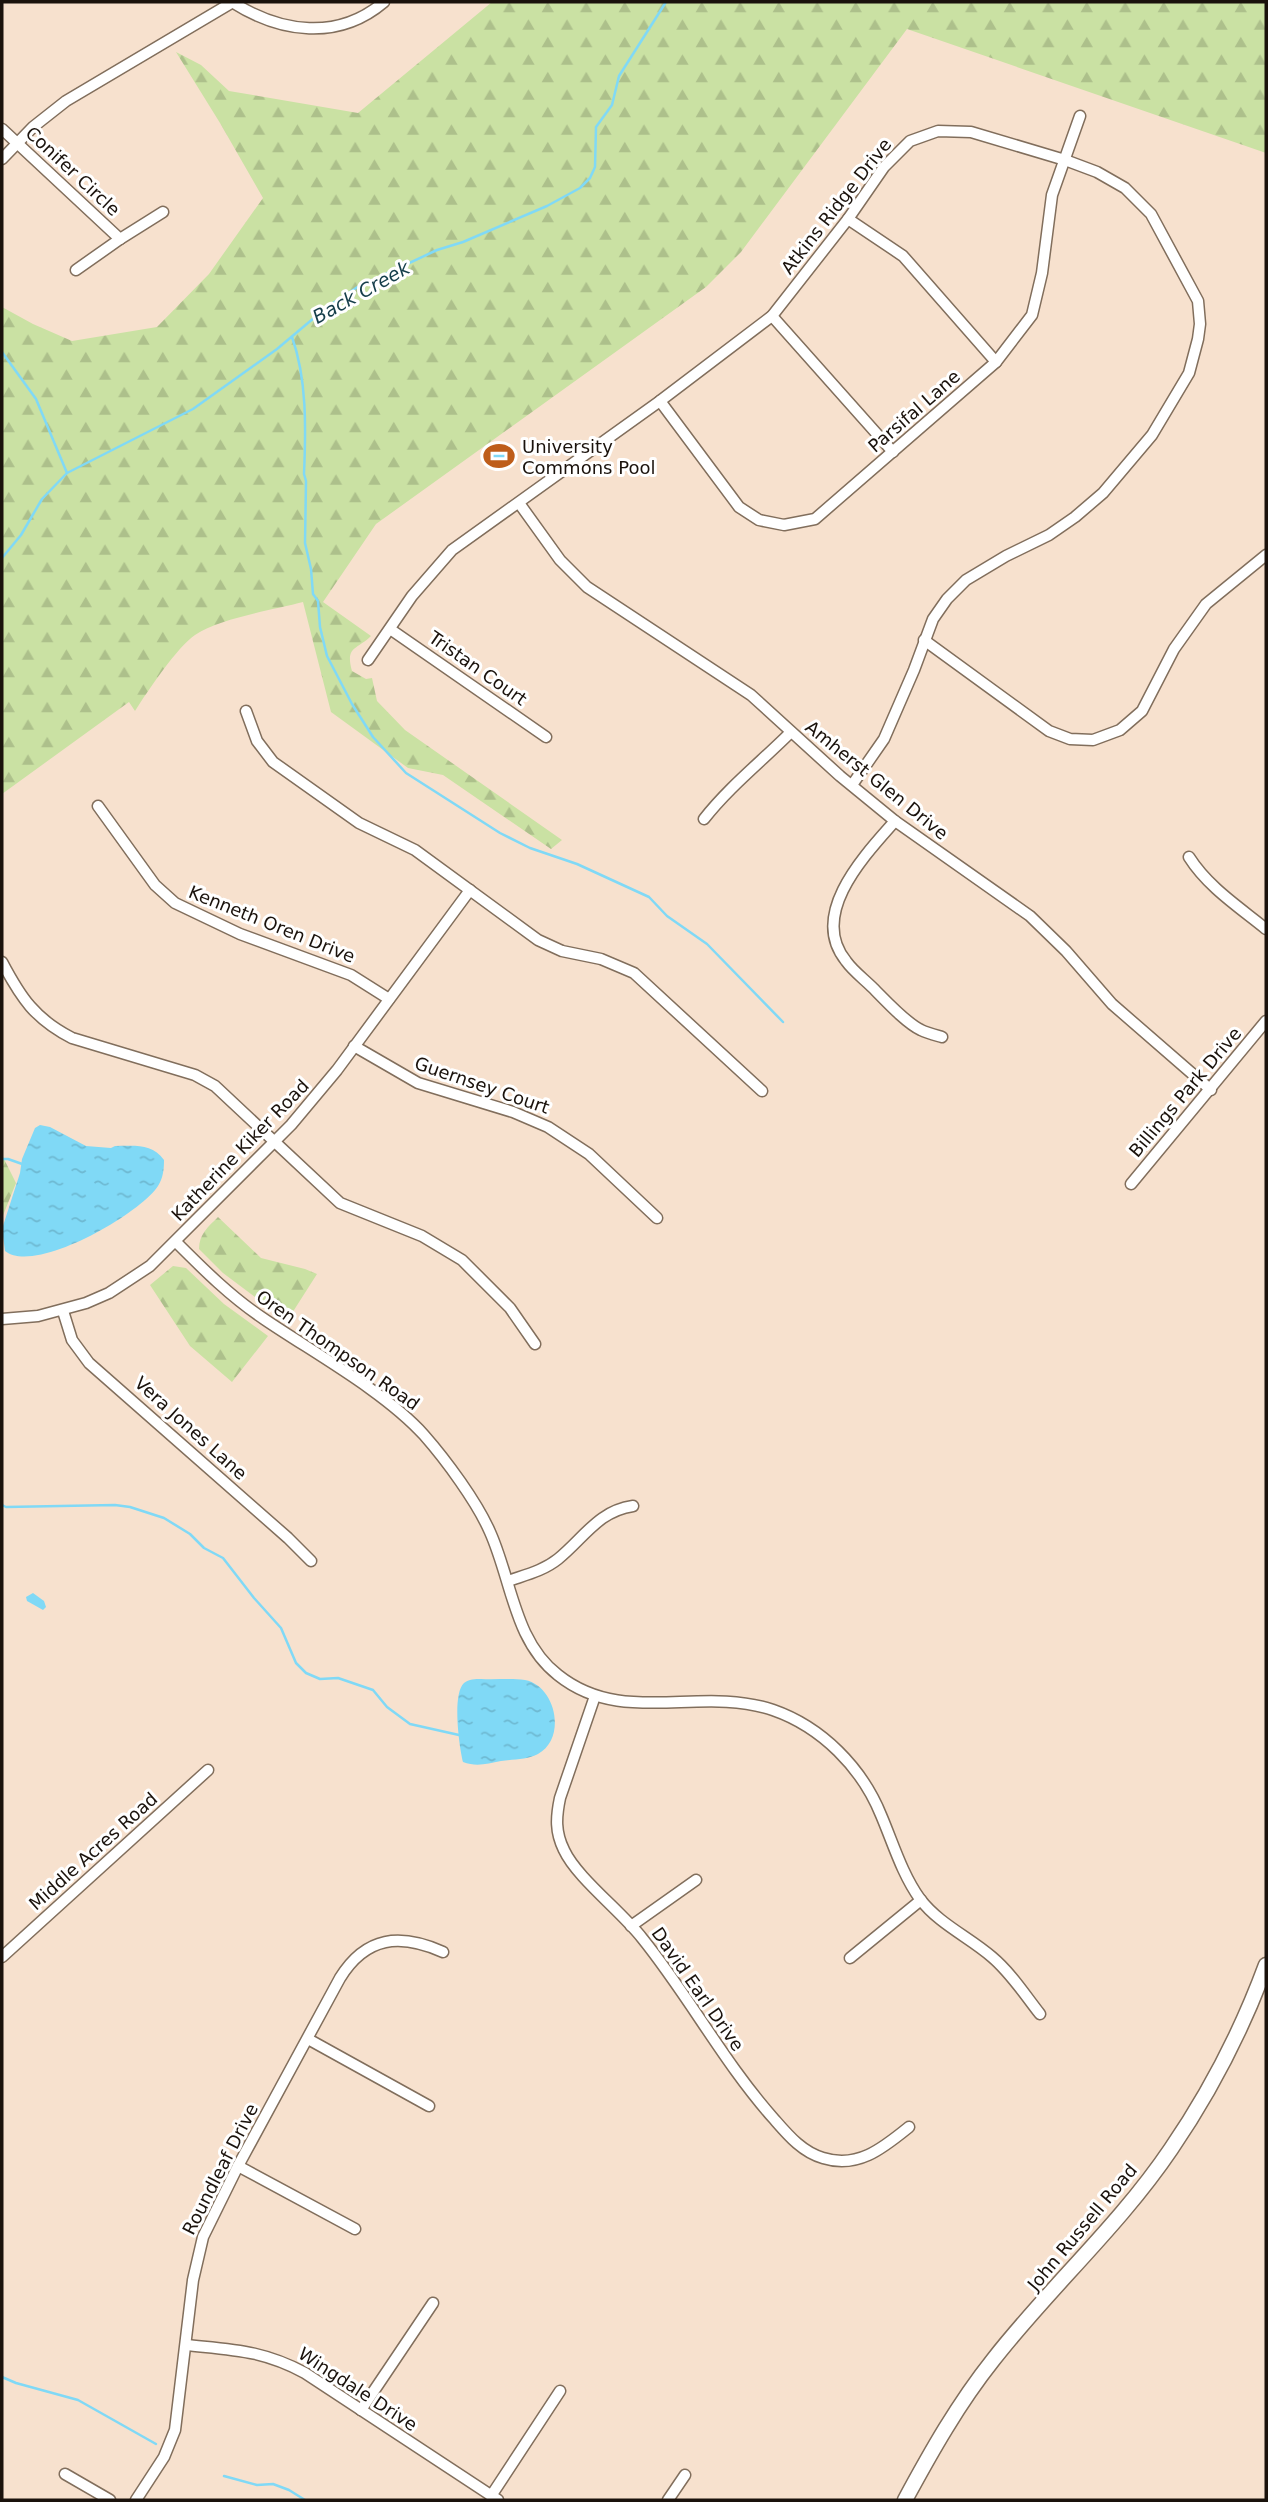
<svg xmlns="http://www.w3.org/2000/svg" width="1268" height="2502" font-family="'DejaVu Sans',sans-serif">
<style>
.forest{fill:url(#forest-firs)}
.water{fill:url(#water-ripples)}
.lines{fill:none;stroke-linecap:round;stroke-linejoin:round}
.stream{stroke:#80d9f6;stroke-width:2.5}
.minor-casing{stroke:#816e5c;stroke-width:13}
.tertiary-casing{stroke:#816e5c;stroke-width:17}
.minor{stroke:#fff;stroke-width:10}
.tertiary{stroke:#fff;stroke-width:14}
.labels{text-anchor:middle;dominant-baseline:central;stroke-width:6;stroke-linejoin:round;paint-order:stroke}
.street-label{font-size:18px;fill:#1a120c;stroke:#fff}
.poi-label{font-size:18px;fill:#1a120c;stroke:#fff;text-anchor:start}
.water-label{font-size:19px;font-style:italic;fill:#153e4a;stroke:#fff}
</style>
<defs>
<pattern id="forest-firs" width="22" height="20" patternUnits="userSpaceOnUse" patternTransform="scale(1.75)"><rect width="22" height="20" fill="#cae1a3"/><path d="M5 1l3.5 6h-7zM16 11l3.5 6h-7z" fill="#adc08b"/></pattern>
<pattern id="water-ripples" width="26" height="14" patternUnits="userSpaceOnUse" patternTransform="scale(1.75)"><rect width="26" height="14" fill="#80d9f6"/><path d="M2 4q2-2 4 0t4 0M15 11q2-2 4 0t4 0" fill="none" stroke="#6eb9d2"/></pattern>
</defs>
<rect width="100%" height="100%" fill="#f7e1ce"/>
<!-- forest -->
<g class="forest">
<path d="M492,2H1266V153L907,29L741,252L706,287L376,524L323,602L371,636C357,650 345,646 352,671L366,679L372,678L377,701L405,730L562,840L551,849L443,775L408,768L331,712L303,602C273,610 220,618 195,635C178,646 147,692 135,711L129,702L2,794V307L33,324L72,341L157,327L209,274L263,198L220,123L176,52L201,65L229,91L358,113Z"/>
<path d="M2,1155L16,1183L2,1218Z"/>
<path d="M218,1217L261,1258L305,1269L317,1274L287,1321L223,1273L199,1249C199,1234 208,1227 218,1217Z"/>
<path d="M173,1266L186,1268L224,1304L268,1336L232,1382L190,1346L150,1285Z"/>
</g>
<!-- water -->
<g class="water">
<path d="M503,446L510,451L504,458L508,464L503,470H499L491,458L492,455Z"/>
<path d="M40,1125L50,1127L86,1146L111,1148L115,1146C135,1146 152,1143 164,1160C164,1170 163,1178 158,1186C140,1214 35,1275 5,1251L2,1229L20,1173L22,1159L35,1128Z"/>
<path d="M33,1593L44,1601L46,1607L43,1610L27,1601L26,1597Z"/>
<path d="M481,1679C495,1680 511,1678 525,1680C556,1686 567,1738 538,1754C528,1760 513,1759 501,1761C487,1764 476,1767 463,1762C459,1746 452,1694 464,1683C469,1679 475,1679 481,1679Z"/>
</g>
<g class="lines">
<!-- stream -->
<g class="stream">
<path d="M292,337C307,379 306,429 304,474L306,481L305,543L311,569L313,594L318,601L320,627L327,656L352,704L373,737L406,773L500,833L530,848L577,864L649,897L667,916L707,944L783,1022"/>
<path d="M2,352L36,399L67,473"/>
<path d="M2,558L21,535L42,499L67,473L193,409L277,349L327,307L356,288L437,250L463,242L547,206L580,188L590,178L595,167L596,127L612,105L619,76L666,2"/>
<path d="M2,1159H8L25,1165"/>
<path d="M2,1505L6,1507L115,1505L130,1507L164,1518L190,1534L204,1548L223,1558L254,1598L281,1628L296,1663L306,1673L320,1679L338,1678L373,1690L387,1707L410,1724L459,1735"/>
<path d="M2,2377L16,2383L78,2400L156,2444"/>
<path d="M224,2476L257,2485L273,2484L289,2490L305,2500"/>
</g>
<!-- minor casing -->
<g class="minor-casing">
<g id="minor">
<path d="M232,2C281,33 338,41 384,2"/>
<path d="M2,129L120,239"/>
<path d="M2,159L33,127L66,101L233,2"/>
<path d="M848,219L903,256L996,362"/>
<path d="M76,270L120,239L163,212"/>
<path d="M772,316L893,452"/>
<path d="M660,401L739,507L759,520L784,525L815,519L996,362L1032,315L1042,273L1052,195L1080,116"/>
<path d="M519,503L560,560L587,587L751,695L840,776L895,821L1030,916L1066,951L1112,1004L1211,1090"/>
<path d="M390,629L546,737"/>
<path d="M924,640L1049,731L1070,739L1093,740L1120,730L1142,711L1174,649L1206,604L1266,555"/>
<path d="M368,660L412,596L452,550L660,401L772,316L848,219L884,167L910,141L938,131L971,132L1065,160L1097,172L1125,188L1151,214L1198,301L1200,324L1198,339L1189,373L1152,435L1103,493L1075,517L1049,535L1006,556L966,580L947,599L933,619L914,670L884,739L852,785"/>
<path d="M246,711L257,741L273,762L359,823L415,850L538,940L562,951L601,959L634,973L762,1091"/>
<path d="M98,806L155,885L175,903L240,934L351,975L389,999"/>
<path d="M704,819C729,787 762,761 791,732"/>
<path d="M895,821C865,855 808,914 846,961C853,971 864,979 873,988C885,1000 906,1023 921,1030C927,1033 935,1035 942,1037"/>
<path d="M1189,857C1208,887 1239,907 1266,929"/>
<path d="M2,962C21,998 35,1019 72,1038L195,1075L215,1086L340,1203L422,1236L462,1260L510,1308L535,1344"/>
<path d="M354,1046L418,1083L513,1112L548,1127L589,1154L657,1218"/>
<path d="M1131,1184L1266,1021"/>
<path d="M176,1242C204,1270 231,1297 264,1319C314,1353 384,1391 424,1435C446,1460 477,1502 490,1532C512,1581 514,1641 558,1675C623,1727 699,1685 773,1710C822,1727 862,1768 881,1815C893,1843 902,1874 920,1899C939,1924 969,1937 992,1957C1011,1973 1025,1995 1040,2014"/>
<path d="M63,1311L72,1340L89,1363L288,1538L311,1561"/>
<path d="M2,1319L38,1316L86,1303L109,1293L150,1266L291,1125L337,1070L470,890"/>
<path d="M508,1581C525,1575 543,1571 558,1559C584,1538 598,1511 633,1506"/>
<path d="M595,1696L560,1798C556,1817 555,1832 564,1850C577,1878 621,1911 642,1938C689,1996 724,2063 774,2119C788,2135 802,2152 823,2158C858,2169 883,2148 909,2127"/>
<path d="M631,1926L696,1880"/>
<path d="M2,1957L208,1770"/>
<path d="M850,1958L921,1900"/>
<path d="M308,2039L429,2106"/>
<path d="M238,2166L355,2229"/>
<path d="M186,2345C233,2350 262,2350 305,2373L498,2500"/>
<path d="M361,2410L433,2303"/>
<path d="M65,2474L110,2500"/>
<path d="M491,2496L560,2391"/>
<path d="M136,2500L164,2457L175,2430L193,2280L203,2237L238,2166L340,1978C366,1936 400,1933 443,1952"/>
<path d="M668,2500L685,2475"/>
</g>
</g>
<!-- tertiary casing -->
<g class="tertiary-casing">
<path id="tertiary" d="M905,2500C931,2452 958,2404 993,2360C1049,2288 1119,2226 1171,2149C1210,2092 1242,2030 1266,1965"/>
</g>
<!-- minor -->
<use href="#minor" class="minor"/>
<!-- tertiary -->
<use href="#tertiary" class="tertiary"/>
</g>
<!-- icons -->
<defs>
<g id="stadium-bare" transform="scale(2.415)"><path d="M0-5a6.5 5 0 1 0 0 10a6.5 5 0 1 0 0-10ZM-3.5-1.8h7v3.6h-7Z" fill="#be5d1a" stroke="#fff" stroke-width="2.5" paint-order="stroke"/></g>
</defs>
<g fill-rule="evenodd">
<use href="#stadium-bare" x="499" y="456"/>
</g>
<g class="labels">
<!-- street labels -->
<g class="street-label">
<text transform="translate(73 171) rotate(43)">Conifer Circle</text>
<text transform="translate(836 206) rotate(-52)">Atkins Ridge Drive</text>
<text transform="translate(914 411) rotate(-41)">Parsifal Lane</text>
<text transform="translate(478 668) rotate(35)">Tristan Court</text>
<text transform="translate(877 780) rotate(39)">Amherst Glen Drive</text>
<text transform="translate(272 924) rotate(22)">Kenneth Oren Drive</text>
<text transform="translate(482 1085) rotate(19)">Guernsey Court</text>
<text transform="translate(1185 1092) rotate(-50)">Billings Park Drive</text>
<text transform="translate(240 1150) rotate(-46)">Katherine Kiker Road</text>
<text transform="translate(338 1350) rotate(35)">Oren Thompson Road</text>
<text transform="translate(191 1428) rotate(42)">Vera Jones Lane</text>
<text transform="translate(93 1851) rotate(-42)">Middle Acres Road</text>
<text transform="translate(698 1989) rotate(55)">David Earl Drive</text>
<text transform="translate(220 2169) rotate(-63)">Roundleaf Drive</text>
<text transform="translate(1082 2227) rotate(-50)">John Russell Road</text>
<text transform="translate(358 2389) rotate(33)">Wingdale Drive</text>
</g>
<!-- poi labels -->
<g class="poi-label">
<text x="522" y="446">University<tspan x="522" dy="21">Commons Pool</tspan></text>
</g>
<!-- water labels -->
<g class="water-label">
<text transform="translate(361 292) rotate(-29)">Back Creek</text>
</g>
</g>
<!-- border -->
<rect width="1268" height="2502" fill="none" stroke="#1a120c" stroke-width="7"/>
</svg>
